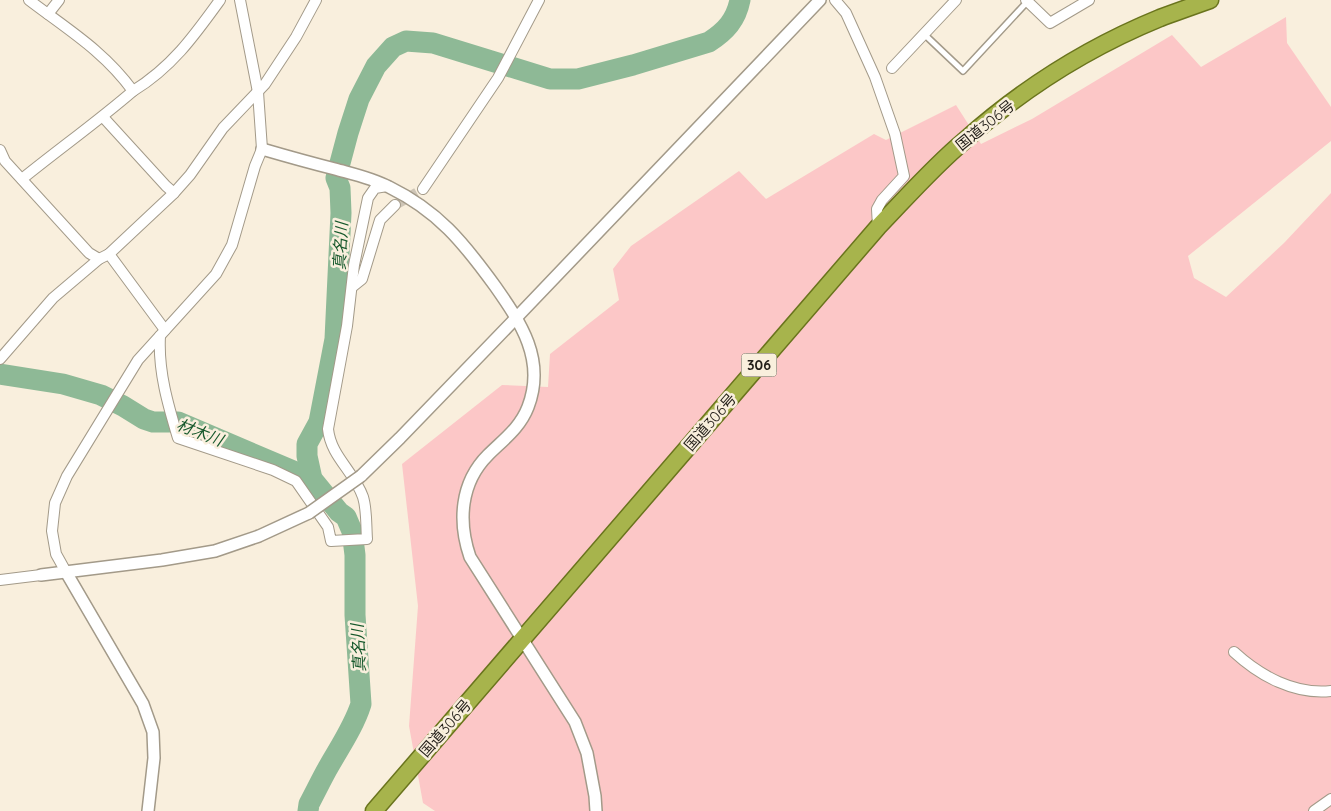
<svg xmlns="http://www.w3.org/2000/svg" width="1331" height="811" font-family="Quicksand,'Noto Sans JP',sans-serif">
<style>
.green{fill:#fcc7c7}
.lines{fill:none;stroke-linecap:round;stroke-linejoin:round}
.river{stroke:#8eb996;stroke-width:21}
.minor-tunnel{stroke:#cec5b6;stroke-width:10;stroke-dasharray:10 5;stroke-linecap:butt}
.service-casing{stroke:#a39a89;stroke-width:8}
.minor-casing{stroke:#a39a89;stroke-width:12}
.tertiary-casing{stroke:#a39a89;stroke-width:14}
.trunk-casing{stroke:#6a741d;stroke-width:19}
.service{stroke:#fff;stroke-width:5}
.minor{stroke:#fff;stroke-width:10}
.tertiary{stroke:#fff;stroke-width:11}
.trunk{stroke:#a7b44c;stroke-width:16}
.tertiary-bridge-casing{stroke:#a39a89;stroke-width:14;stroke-linecap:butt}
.tertiary-bridge{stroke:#fff;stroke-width:11}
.labels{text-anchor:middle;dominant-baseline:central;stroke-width:5;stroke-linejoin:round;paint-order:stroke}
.shield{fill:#f9efdd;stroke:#635d54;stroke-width:1}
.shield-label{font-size:14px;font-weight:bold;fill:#231f19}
.street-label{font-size:15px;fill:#231f19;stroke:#f9efdd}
.water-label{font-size:16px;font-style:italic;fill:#15582b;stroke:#f9efdd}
</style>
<rect width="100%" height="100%" fill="#f9efdd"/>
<!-- green -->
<path class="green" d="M1286,17L1287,43L1331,107V141L1188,256L1194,278L1226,297L1284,243L1331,193V811H435L423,803L409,726L418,606L402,464L502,385L548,387L550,354L619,300L613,269L631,246L739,171L766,199L874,134L886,140L956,105L981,144L1032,119L1172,35L1201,67Z"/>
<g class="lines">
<!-- river -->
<g class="river">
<path d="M0,374L63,384L101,395L123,406L144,419L153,422H178L312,479"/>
<path d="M308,811L309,804C316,791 322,778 329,766C341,745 354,726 361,704L355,615V555L352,531L346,517L339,512L312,479L307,456V444L319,422L335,339L341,213L340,188L336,178L348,133L359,99L376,66L393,47L406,41L433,43L550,79H578L633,65L709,42C726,31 736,20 740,0"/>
</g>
<!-- minor-tunnel -->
<path class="minor-tunnel" d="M395,205L423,189"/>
<!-- service casing -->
<g class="service-casing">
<path id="service" d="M924,34L963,71L1027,2"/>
</g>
<!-- minor casing -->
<g class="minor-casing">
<g id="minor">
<path d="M835,0L846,13L875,77L895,134L904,176L882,200L877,209L878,227"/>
<path d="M1026,0L1050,23L1089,0"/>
<path d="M48,14L59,0"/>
<path d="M892,68L956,0"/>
<path d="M133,91C172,67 194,36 220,0"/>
<path d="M103,117L166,186L174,193"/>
<path d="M0,150L5,161L89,253L99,259"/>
<path d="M22,179C59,149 97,122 133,91C104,51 67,29 29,0"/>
<path d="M423,189L498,78L539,0"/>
<path d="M109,254L174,193L190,175L223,128L265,84L296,37L316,0"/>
<path d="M352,287L362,279L380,220L395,205"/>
<path d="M160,336C158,371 168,405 178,438L273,470L296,481L328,527L331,541L367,539C366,526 367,510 363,497C354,471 331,457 328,429L347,326L354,265L368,198L375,188L387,186"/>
<path d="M0,359L53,298L99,259L109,254L165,330"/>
<path d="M66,572L56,554L52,531L55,503L67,476L138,360L216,274L232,245L255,166L262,149L258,92L240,0"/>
<path d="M0,580L41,575"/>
<path d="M1234,652C1260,676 1295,695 1331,691"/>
<path d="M1314,811L1331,799"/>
</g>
</g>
<!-- tertiary casing -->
<g class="tertiary-casing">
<g id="tertiary">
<path d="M262,149C286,156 311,163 335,169C353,174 372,178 389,187C438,211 463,242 495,286C521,323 546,360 528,407C520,428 503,440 488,455C460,483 458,522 470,557L575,722L587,753L595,796L596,811"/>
<path d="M361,476L400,438L517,317L820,0"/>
<path d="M66,572L143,704L153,732L154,758L148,811"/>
<path d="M41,575L162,560L215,551L259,536L309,513"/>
</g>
</g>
<!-- trunk casing -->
<g class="trunk-casing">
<path id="trunk" d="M374,811L878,227C906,198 933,167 964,141C1021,90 1089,47 1160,18C1176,12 1193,6 1210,0"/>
</g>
<!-- service -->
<use href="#service" class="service"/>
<!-- minor -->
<use href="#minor" class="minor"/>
<!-- tertiary -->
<use href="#tertiary" class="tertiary"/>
<!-- trunk -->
<use href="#trunk" class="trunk"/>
<!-- tertiary-bridge casing -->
<g class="tertiary-bridge-casing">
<path id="tertiary-bridge" d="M309,513L361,476"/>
</g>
<!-- tertiary-bridge -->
<use href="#tertiary-bridge" class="tertiary-bridge"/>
</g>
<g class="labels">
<!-- shield labels -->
<rect class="shield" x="741.5" y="353.5" width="35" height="23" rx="4"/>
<g class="shield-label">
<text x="759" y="365">306</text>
</g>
<!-- street labels -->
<g class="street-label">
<text transform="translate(985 125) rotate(-39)">国道306号</text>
<text transform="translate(710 422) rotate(-49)">国道306号</text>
<text transform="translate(445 728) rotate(-49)">国道306号</text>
</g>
<!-- water labels -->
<g class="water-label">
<text transform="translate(340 246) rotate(-87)">真名川</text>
<text transform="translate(200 432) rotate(21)">材木川</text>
<text transform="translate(358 648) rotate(-93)">真名川</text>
</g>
</g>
</svg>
